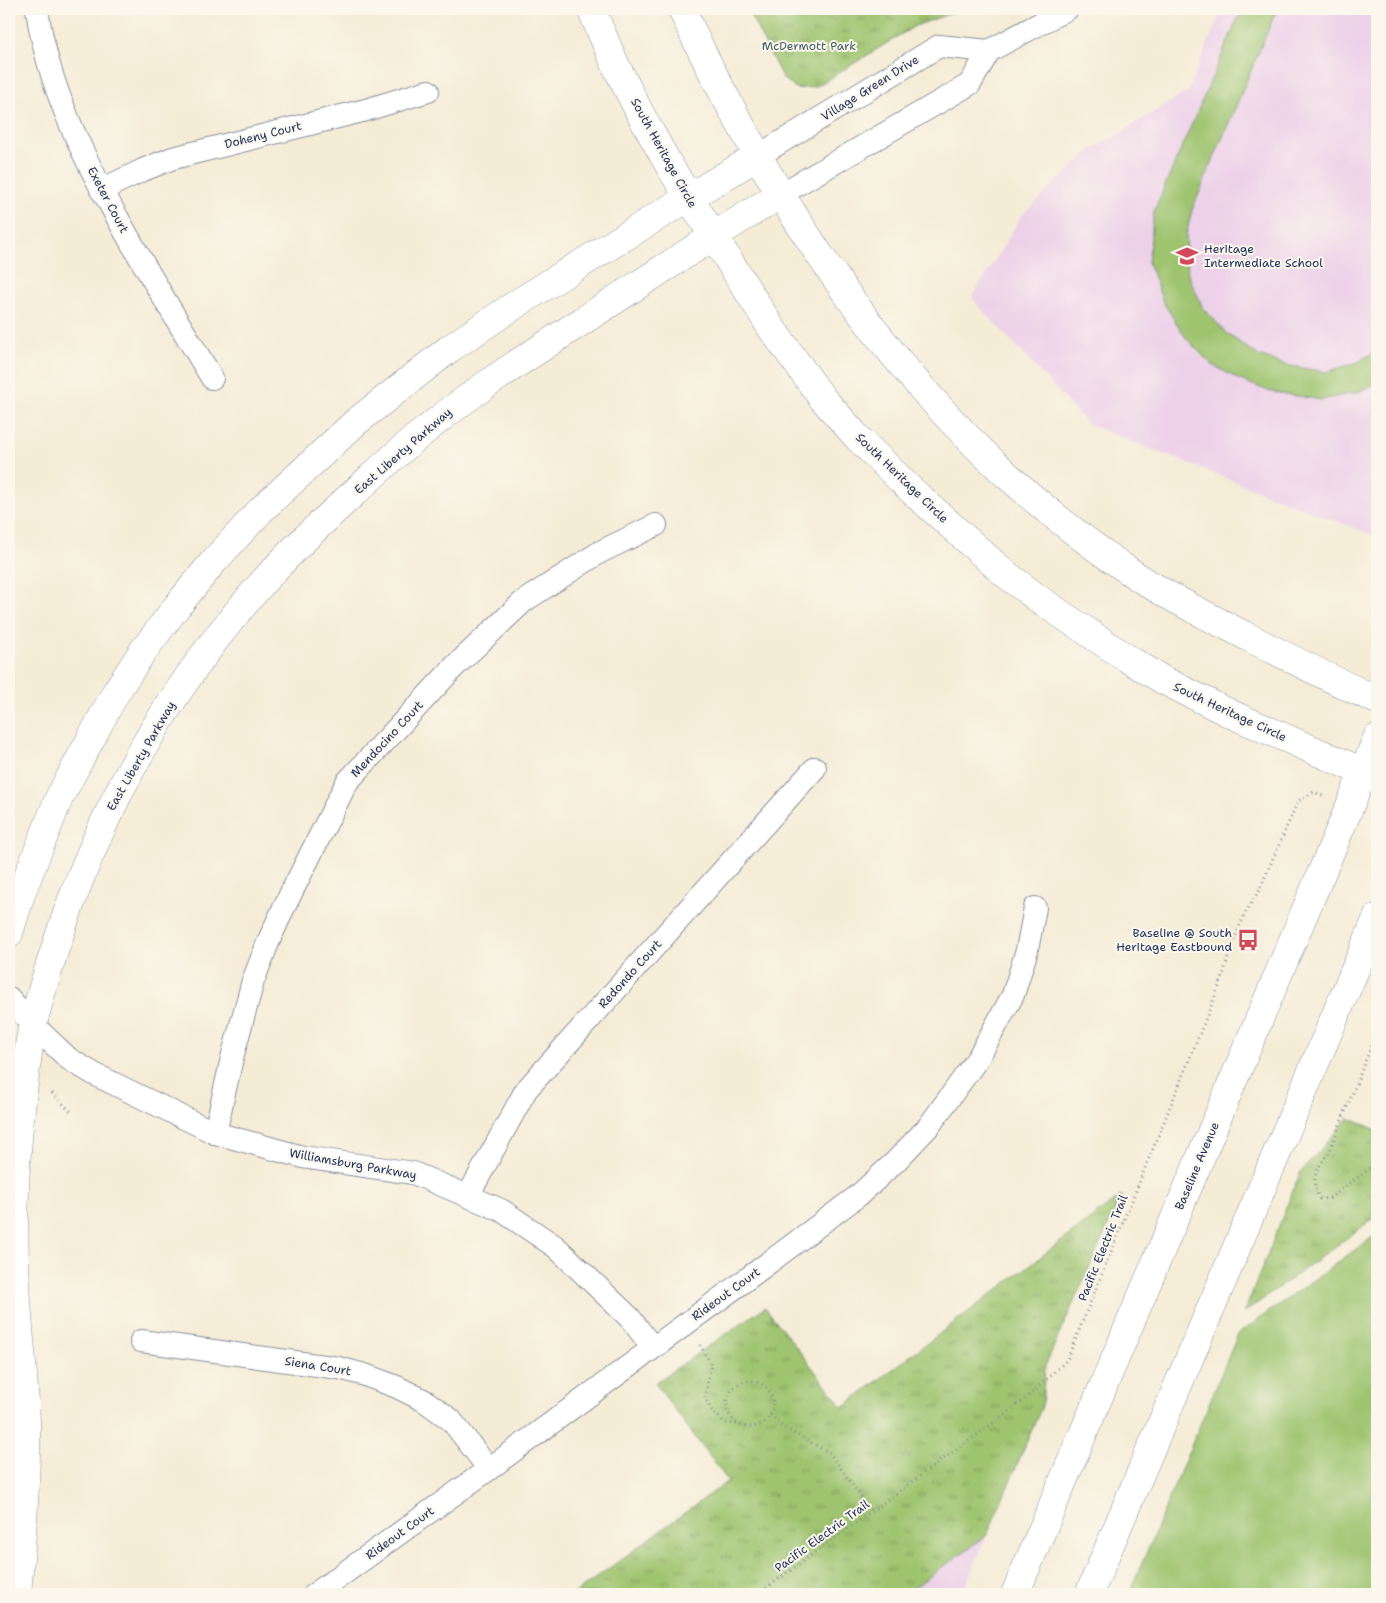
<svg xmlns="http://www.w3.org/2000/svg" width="1386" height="1603" font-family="'Shantell Sans',sans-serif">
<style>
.built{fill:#edd1e9}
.grass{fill:#9fc46f;stroke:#5d7a66}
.park{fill:url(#park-tufts);stroke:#5d7a66}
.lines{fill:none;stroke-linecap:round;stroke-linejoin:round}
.street-casing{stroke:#888e9a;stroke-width:24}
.secondary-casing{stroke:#888e9a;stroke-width:29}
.primary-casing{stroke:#888e9a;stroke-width:29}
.path{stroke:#888e9a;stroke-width:3;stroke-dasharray:1 4;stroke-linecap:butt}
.street{stroke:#fff;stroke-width:22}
.secondary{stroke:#fff;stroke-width:28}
.primary{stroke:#fff;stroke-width:28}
.labels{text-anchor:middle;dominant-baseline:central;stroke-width:4;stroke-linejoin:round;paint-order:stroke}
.park-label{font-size:12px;fill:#435c63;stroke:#fbf7ec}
.street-label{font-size:12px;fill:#1b2f5e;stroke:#fbf7ec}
.poi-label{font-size:12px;fill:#1b2f5e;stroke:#fbf7ec;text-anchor:start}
</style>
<defs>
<pattern id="park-tufts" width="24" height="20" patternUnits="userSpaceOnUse" patternTransform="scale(1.25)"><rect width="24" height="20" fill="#9fc46f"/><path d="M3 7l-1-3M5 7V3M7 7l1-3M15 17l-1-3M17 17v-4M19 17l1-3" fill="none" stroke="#81a05e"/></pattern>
</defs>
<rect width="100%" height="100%" fill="#fbf7ec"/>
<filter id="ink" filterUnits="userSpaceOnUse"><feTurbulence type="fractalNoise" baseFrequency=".02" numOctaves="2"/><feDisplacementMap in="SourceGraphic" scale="10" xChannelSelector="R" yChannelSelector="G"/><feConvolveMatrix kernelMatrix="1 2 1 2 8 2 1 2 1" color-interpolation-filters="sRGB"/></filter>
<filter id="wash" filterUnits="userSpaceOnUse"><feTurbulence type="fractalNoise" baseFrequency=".0096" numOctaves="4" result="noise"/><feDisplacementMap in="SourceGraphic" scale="20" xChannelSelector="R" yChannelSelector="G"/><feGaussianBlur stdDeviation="1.12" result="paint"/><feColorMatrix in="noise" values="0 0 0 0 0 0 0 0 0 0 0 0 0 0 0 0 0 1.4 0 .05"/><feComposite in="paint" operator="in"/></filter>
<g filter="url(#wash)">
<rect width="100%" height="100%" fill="#f5ecd6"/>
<!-- built -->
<g class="built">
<path d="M1222,9H1377V537L1087,424L972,298L1022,215L1088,153L1188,91Z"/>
<path d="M987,1535L962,1594H905Z"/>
</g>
<!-- grass -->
<g class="grass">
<path d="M1242,9H1277L1192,210L1186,235L1188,274L1202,306L1226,333L1259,356L1285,365L1326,372L1358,362L1377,350V383L1358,392L1322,400L1271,392L1238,379L1212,365L1186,338L1163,302L1148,262L1154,211Z"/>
<path d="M1377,1234V1594H1129L1238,1334Z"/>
</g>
<!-- park -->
<g class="park">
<path d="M747,9H963L915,26L817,86L797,89L783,79Z"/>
<path d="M1348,1118L1377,1130V1216L1244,1313L1300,1173Z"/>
<path d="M1122,1195L1045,1366L1042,1406L987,1535L905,1594H574L728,1481L655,1383L765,1307L843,1407Z"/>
</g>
</g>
<g filter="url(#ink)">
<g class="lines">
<!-- street casing -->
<g class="street-casing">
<g id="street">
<path d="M37,9C47,83 81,153 117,217C147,272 180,325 212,378"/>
<path d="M758,156L939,46L989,51"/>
<path d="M101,190L143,170L173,158L366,110L428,91"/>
<path d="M781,194L970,84L989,51L1067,9"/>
<path d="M9,998L33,1025L69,1059L94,1074L215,1133L303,1157L413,1173L501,1210L556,1247L630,1318L653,1348"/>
<path d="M215,1133L232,1058L253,981L269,940L285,905L347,782L454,667L524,601L600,552L656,525"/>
<path d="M468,1196L526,1090L815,768"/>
<path d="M141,1341L339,1368L365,1375L397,1387L425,1401L451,1420L489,1469"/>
<path d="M315,1594L489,1469L759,1270L859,1195L896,1161L929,1126L978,1058L1013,995L1027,950L1035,908"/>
</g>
</g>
<!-- secondary casing -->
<g class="secondary-casing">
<g id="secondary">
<path d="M591,9L616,66L642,117L670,167L772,329L823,399L857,437L910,489L1003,572L1040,600L1125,657L1163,680L1231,714L1377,778"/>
<path d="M682,9C706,64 736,118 766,170C861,330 971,464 1126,569C1165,596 1208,616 1250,638C1292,659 1334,681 1377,700"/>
<path d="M9,933L22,891L59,798L116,692L143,651L178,605L214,561L261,510L356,422L449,349L521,301L658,216L758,156"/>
<path d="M17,1594C22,1537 27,1479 26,1421C24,1375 18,1329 16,1283C13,1231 14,1179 19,1127C23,1093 26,1058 33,1024C41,991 52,957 63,925C105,802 171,687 257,589C287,554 321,523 355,492C379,470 402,448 427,429C476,389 530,355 584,320C649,278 714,235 781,194"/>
</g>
</g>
<!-- primary casing -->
<g class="primary-casing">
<g id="primary">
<path d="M1015,1594L1349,808L1377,738"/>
<path d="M1089,1594L1377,918"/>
</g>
</g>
<!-- path -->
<g class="path">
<path d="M1377,1032L1329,1152C1317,1169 1309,1179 1320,1199L1330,1198L1377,1163"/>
<path d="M52,1093L71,1112"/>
<path d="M700,1345L711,1364L705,1398L713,1413L726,1423L737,1424"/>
<circle cx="750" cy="1404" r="23"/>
<path d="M770,1415L783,1427L830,1453L871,1511"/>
<path d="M758,1594L1023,1401L1067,1360L1222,979L1230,950L1245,913L1259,891L1298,801L1314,792L1325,797"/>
</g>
<!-- street -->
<use href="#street" class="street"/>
<!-- secondary -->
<use href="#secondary" class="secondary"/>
<!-- primary -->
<use href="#primary" class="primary"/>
</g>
</g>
<!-- icons -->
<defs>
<g id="school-bare" transform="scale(1.725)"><path d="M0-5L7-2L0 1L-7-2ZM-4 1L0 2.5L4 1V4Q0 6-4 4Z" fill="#d1495b" stroke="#fbf7ec" stroke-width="2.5" paint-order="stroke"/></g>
<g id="bus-bare" transform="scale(1.725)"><path d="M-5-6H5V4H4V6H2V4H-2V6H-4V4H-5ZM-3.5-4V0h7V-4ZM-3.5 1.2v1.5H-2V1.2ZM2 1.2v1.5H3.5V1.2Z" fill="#d1495b" stroke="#fbf7ec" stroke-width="2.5" paint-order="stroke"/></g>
</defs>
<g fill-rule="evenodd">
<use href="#school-bare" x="1187" y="256"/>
<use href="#bus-bare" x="1248" y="940"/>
</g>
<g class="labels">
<!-- park labels -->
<g class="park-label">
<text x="809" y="46">McDermott Park</text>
</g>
<!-- street labels -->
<g class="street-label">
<text transform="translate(870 88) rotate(-32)">Village Green Drive</text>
<text transform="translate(263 135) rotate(-14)">Doheny Court</text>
<text transform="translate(664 153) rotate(61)">South Heritage Circle</text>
<text transform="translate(108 200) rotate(62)">Exeter Court</text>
<text transform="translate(403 451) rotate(-41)">East Liberty Parkway</text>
<text transform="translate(902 478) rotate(44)">South Heritage Circle</text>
<text transform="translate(1230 712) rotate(25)">South Heritage Circle</text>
<text transform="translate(387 739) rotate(-47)">Mendocino Court</text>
<text transform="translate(141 756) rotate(-60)">East Liberty Parkway</text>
<text transform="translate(630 974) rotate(-48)">Redondo Court</text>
<text transform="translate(353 1164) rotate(10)">Williamsburg Parkway</text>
<text transform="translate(1197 1166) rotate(-67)">Baseline Avenue</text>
<text transform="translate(1103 1248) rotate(-68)">Pacific Electric Trail</text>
<text transform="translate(726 1294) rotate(-36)">Rideout Court</text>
<text transform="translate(318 1366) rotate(9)">Siena Court</text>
<text transform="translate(400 1533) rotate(-36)">Rideout Court</text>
<text transform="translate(822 1536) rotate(-36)">Pacific Electric Trail</text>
</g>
<!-- poi labels -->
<g class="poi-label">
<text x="1204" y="249">Heritage<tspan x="1204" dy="14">Intermediate School</tspan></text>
<text x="1232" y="933" text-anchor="end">Baseline @ South<tspan x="1232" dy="14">Heritage Eastbound</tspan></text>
</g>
</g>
<!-- margin -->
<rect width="1386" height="1603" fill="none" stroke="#fbf7ec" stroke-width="30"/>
</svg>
